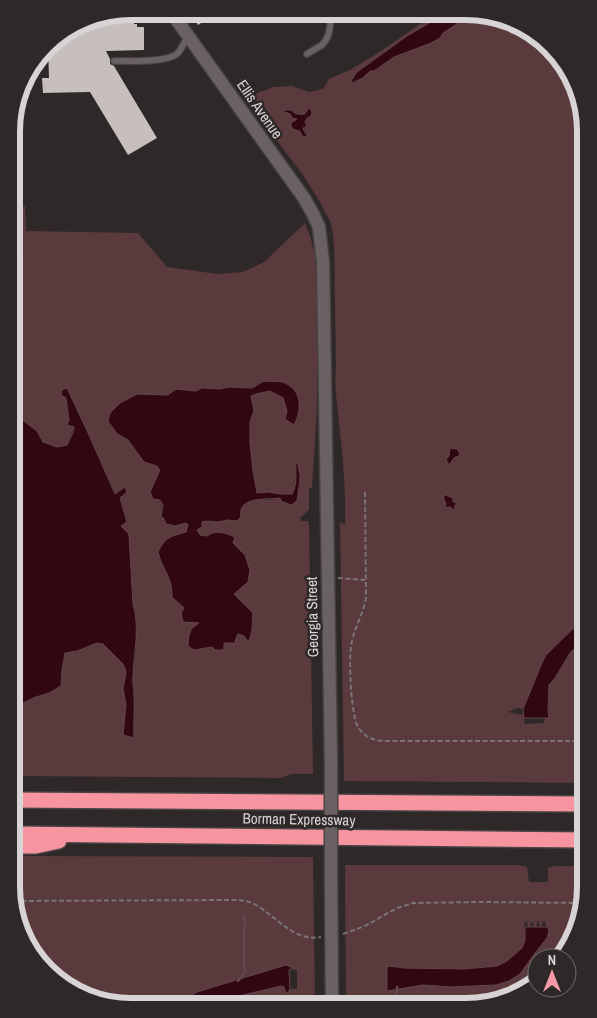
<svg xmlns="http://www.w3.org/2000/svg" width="597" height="1018" font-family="'Archivo Narrow',sans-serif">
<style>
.green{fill:#5a3a3d;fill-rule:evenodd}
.water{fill:#310810;stroke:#63454b}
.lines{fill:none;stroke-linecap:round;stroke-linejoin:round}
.stream{stroke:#63454b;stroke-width:2.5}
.building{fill:#c7bebe}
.service-casing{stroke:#494344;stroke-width:8}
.minor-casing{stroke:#494344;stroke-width:14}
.tertiary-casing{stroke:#494344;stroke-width:15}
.motorway-casing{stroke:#494344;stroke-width:18}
.path{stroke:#7a7474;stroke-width:2;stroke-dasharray:5 2.5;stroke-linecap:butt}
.service{stroke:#6a6262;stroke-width:5.5}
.minor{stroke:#6a6262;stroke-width:11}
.tertiary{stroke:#6a6262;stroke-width:12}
.motorway{stroke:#f6959f;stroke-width:15}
.tertiary-bridge-casing{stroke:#494344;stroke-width:15;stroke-linecap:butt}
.tertiary-bridge{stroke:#6a6262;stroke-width:12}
.labels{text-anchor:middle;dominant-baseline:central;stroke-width:5;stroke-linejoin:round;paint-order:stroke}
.street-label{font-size:15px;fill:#d8d3d4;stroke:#2f2828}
.rim{fill:none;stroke:#d8d3d4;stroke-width:6}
</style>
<rect width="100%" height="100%" fill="#2f2828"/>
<!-- green -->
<g class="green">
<path d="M436,13H443V15L407,36L379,56L357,72L351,80L355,83L370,71H374L394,57L431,43L440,38L442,33L463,20L477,17L482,13L489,14L545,41L577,86L586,131V616L546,655L542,663L523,709L518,708L508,712L523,715L525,724L544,723L545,718H548L549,685L555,678L570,653L586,637V783L344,781L340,522L345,525C346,491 343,457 339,423C337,404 334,385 336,365L334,242L331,223L317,197L303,175L250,105L251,98L258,93L273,87L292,86L309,92L323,89L329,79L350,70L378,53ZM294,113L300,115L305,114L307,118C304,126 302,129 308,136L300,131L295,130L296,121L297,119L292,118L290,114Z"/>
<path d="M25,206L26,231L138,233L167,267L218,274L243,272L264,262L305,223L311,239L313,249L315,248L317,284V407L312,488H309V510L300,518L302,521H306L309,522L313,774H291L281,778H276L11,776V709L33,698L49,693L61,686L62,670L65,653L77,651L97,643L103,644L123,664L126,672L123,689L126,704L123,734L134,738V695L133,677L136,648L135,612L133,604L121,526L127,522L120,498L125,487L116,494L71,397L66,398L69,420L74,427L67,445L57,447L43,442L37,431L21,419L12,406V209ZM264,381L300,407L287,411L283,398L270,391L251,395L254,411L250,422V443L253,471L257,493C269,492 280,495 292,494C294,491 295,489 296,486C298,478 295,471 296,463H298L300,485L297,490L298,495L270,500H251L242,505L239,511L227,520L218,522H202V527L197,530L200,535L207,536C216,529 225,532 234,537L233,543L245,555L248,582L234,594L253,613C252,623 253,634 248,642L244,636L238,633L235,641L236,642L224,643V649L212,647L195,650L200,623L172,597C173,582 166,572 159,559L171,536L186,532L188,525L186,523L175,526L166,524L164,519L161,516C163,502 161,501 150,492L160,470L158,467L144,462L128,440L109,421L110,413L120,403L137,394L168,395L176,389L196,391L202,388L220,389L229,387L252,388Z"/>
<path d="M11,856L313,857L315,1006H214L243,995L272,987L281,986L284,987L286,994L288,992L290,989H297V970L292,969V968L264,973L197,992L183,1001L171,1006H115L58,982L20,932L11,887Z"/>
<path d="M345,865H517L527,867L529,882H548V868L555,866H585V895L562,958H537V978L511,998L466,1007L346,1006ZM538,920L540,927H541L543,921H545L546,927H548L547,938L535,953L520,974L496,985L452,987L423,985L407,987L397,990H388L395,966L404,968L464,969L497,966L507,961L522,948L525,941L524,925L526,921H527L528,927H529L533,921L534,927H536Z"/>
</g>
<!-- water -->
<g class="water">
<path d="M443,13H482L477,17L463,20L443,33L440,38L431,43L394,57L374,71H370L363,78L352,83L351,81L357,72L407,36L443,15Z"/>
<path d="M310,108L312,112L311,116L307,118L305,122L307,126L303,128L304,131L308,137L302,136L300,131L295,130L291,127V123L297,119L292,118L290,114L284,112L283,110H291C295,114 299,115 305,114L307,110Z"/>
<path d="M264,381C270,382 282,380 287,384C303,393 301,411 294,425L285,419L287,411L283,398L270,391L256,394L251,396L254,411L250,422V443L253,471L257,493L269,492L280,494H292C298,483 295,475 296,463L298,462C298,467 299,470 300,475C300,481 298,495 297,501L291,505L281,501L280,498C266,500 237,496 241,517L237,521L227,520L218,522L207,521L202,522V527L197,530L200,535L207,536C216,529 225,533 235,537L233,543L245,555L250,570L248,582L234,594L253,613C252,623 253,634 248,642L244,636L238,634L235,641L237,643H224V650H215L212,647L194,650L188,646L189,635L192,628L199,623L183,622L181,613L184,608L172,597C173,578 162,569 158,552C166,536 170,537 186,532L188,525L186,523L175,526L166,524L164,519L161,516L163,505L160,500L153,499L150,492L160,470L157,466L144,462L128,440L117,434L108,421L110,413L120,403L137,394L168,395L176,389L196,391L202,388L220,389L229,387L252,388Z"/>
<path d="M67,388L89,435L115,494L125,487L127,492L120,498L127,522L121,526L129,534L133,604C140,627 134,652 133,675C132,682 134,688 134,695C135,709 133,724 134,738L123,735L126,704L123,689L126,672L123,664L103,644L97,643L77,651L65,653L62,670L61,686L49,693L33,698L11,709L12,406L21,419L37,431L43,442L57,447L67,445L73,433L74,427L67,425L69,420L66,398L61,395L62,390Z"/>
<path d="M450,448L457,449L460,454L459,455V457H455L449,465L446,459L449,456Z"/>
<path d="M446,493L448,496L453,498V502L455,501L456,504L453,511L451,507H448L445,508V507L446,504L443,497L446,495Z"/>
<path d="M586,616V637L570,653L555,678L549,685L548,708L549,718H524L523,709L542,663L546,655Z"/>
<path d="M525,927H548L549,931L547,938L535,953L520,974L509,981L496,985L452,987L423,985L387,991V968L389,966L404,968L464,969L497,966L507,961L522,948L525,941Z"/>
<path d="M286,965L291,967L292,969L289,970L290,989L288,992L286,994L284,987L281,986L243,995L214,1006H171L183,1001L197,992Z"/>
</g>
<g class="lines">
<!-- stream -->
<g class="stream">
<path d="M238,981L240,978L245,972L244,963V933L245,922L244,916"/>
<path d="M392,1007L397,1000V987"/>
</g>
</g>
<!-- building -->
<g class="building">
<path d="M199,13L204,21L198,25L193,17Z"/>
<path d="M119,14H128V18H134V24H137V27H144V50L106,51L110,59V64L114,66L157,138L128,155L90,92L43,93L42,78H49L48,46L52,41L83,22H95V19Z"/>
</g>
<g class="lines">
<!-- service casing -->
<g class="service-casing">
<g id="service">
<path d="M307,54C312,51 317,48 322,45C330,37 332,23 329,12"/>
<path d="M114,61C128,61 168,63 178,53C182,48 185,41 188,36"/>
</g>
</g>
<!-- minor casing -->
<g class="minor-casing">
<path id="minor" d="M12,191L14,180V111"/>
</g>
<!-- tertiary casing -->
<g class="tertiary-casing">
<g id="tertiary">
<path d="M171,12L304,198L313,214L319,227L323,262L331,764"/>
<path d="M331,875L332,1006"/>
</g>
</g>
<!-- motorway casing -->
<g class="motorway-casing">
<g id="motorway">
<path d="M11,800L586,804"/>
<path d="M11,834L585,840"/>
<path d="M11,846H36L59,841"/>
</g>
</g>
<!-- path -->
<g class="path">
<path d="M365,492L366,597C364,613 355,626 352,641C348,657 351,707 356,722C357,726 359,729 362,732C368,739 378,741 387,741H586"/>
<path d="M338,578L365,580"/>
<path d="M14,901L229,900C238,900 247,900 256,905C277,917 294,942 321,937"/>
<path d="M343,934L365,926L397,908L413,903L479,902L582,903"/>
</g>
<!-- service -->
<use href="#service" class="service"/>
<!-- minor -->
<use href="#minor" class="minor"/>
<!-- tertiary -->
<use href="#tertiary" class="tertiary"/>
<!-- motorway -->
<use href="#motorway" class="motorway"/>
<!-- tertiary-bridge casing -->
<g class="tertiary-bridge-casing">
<path id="tertiary-bridge" d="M331,764V875"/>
</g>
<!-- tertiary-bridge -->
<use href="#tertiary-bridge" class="tertiary-bridge"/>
</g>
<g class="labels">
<!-- street labels -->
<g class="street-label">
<text transform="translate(260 109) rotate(55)">Ellis Avenue</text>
<text transform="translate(312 617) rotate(-91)">Georgia Street</text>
<text transform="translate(299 819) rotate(1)">Borman Expressway</text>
</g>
</g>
<!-- crop -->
<path d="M0 0H597V1018H0ZM131 20H466A111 111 0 0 1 577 131V887A111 111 0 0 1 466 998H131A111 111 0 0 1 20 887V131A111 111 0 0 1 131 20Z" fill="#2f2828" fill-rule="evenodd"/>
<path class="rim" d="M131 20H466A111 111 0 0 1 577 131V887A111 111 0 0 1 466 998H131A111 111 0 0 1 20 887V131A111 111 0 0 1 131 20Z"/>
<!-- north arrow -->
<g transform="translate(552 973)"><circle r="24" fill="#2f2828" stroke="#736c6d"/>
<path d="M0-4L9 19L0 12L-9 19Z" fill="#f49aa4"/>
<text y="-8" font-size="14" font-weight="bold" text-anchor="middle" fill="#d8d3d4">N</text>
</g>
</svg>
